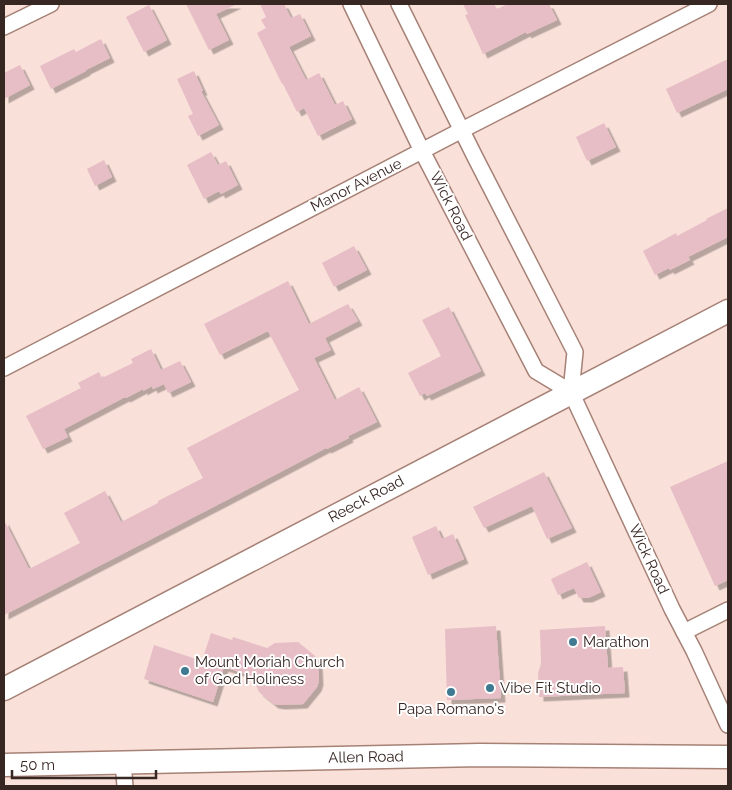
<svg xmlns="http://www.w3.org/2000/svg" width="732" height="790" font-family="Raleway,sans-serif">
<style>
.building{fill:#e7bdc6;filter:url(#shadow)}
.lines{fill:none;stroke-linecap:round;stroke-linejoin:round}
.street-casing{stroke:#a68175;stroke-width:18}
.secondary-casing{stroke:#a68175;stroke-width:25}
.street{stroke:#fff;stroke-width:15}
.secondary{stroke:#fff;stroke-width:22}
.poi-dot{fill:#3f7992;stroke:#fff;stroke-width:2}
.labels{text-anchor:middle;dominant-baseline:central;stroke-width:4;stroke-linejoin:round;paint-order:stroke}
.street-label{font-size:15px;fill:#372723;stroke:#fff}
.poi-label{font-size:15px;fill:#372723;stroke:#fff;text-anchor:start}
</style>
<defs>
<filter id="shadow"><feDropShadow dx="4.5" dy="4.5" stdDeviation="0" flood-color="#0004"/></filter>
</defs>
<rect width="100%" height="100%" fill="#f9e0d9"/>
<!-- building -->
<g class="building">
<path d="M186,4H237L216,14L229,40L209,50Z"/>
<path d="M260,4H284L291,18L300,14L311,36L289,47L306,80L319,73L335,105L343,101L352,119L318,136L304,108L297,112L283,84H282L257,33L266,28L261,20L266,17Z"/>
<path d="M463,4H494L497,9L508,4H549L557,20L527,34L526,32L483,54L465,15L468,14Z"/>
<path d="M149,5L167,40L144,52L126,17Z"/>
<path d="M101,39L110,58L86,70V71L51,89L40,66L74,49L76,52Z"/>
<path d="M728,59V89L677,113L666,89Z"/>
<path d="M20,65L30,85L4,99V73Z"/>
<path d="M194,71L203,91H201L219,125L198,136L188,116L193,114L177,79Z"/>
<path d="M604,123L616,147L587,161L576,137Z"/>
<path d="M211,152L218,165L226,161L238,185L221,194L219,191L204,199L187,165Z"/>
<path d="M104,160L112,177L95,186L87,169Z"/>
<path d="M728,208V237L688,257L690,260L670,270L669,268L655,275L643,251L676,233L677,236L707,220L706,219Z"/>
<path d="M354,246L367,270L334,287L322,263Z"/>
<path d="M288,281L309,324L348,304L358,321L325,338L331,350L314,358L335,400L359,387L377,422L348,436L349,438L327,449L326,448L223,502L4,615V520L29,569L80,543L64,513L105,491L121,522L158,503V501L203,478L187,448L299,390L268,331L220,355L204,324Z"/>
<path d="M449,307L481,371L427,396L425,393L420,396L408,373L441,356L422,320Z"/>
<path d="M151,349L161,370L180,361L191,382L168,393L164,384L153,389L152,386L143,391V389L126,398L125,397L64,429L68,437L43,449L26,416L81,388L78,383L99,372L102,378L133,363L131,359Z"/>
<path d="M728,461V580L715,586L670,487Z"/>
<path d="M544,472L572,528L547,539L532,506L484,528L473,507Z"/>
<path d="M436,526L442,539L453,534L464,559L428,575L412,537Z"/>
<path d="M587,562L601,592L588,598H579L574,588L558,595L551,579Z"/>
<path d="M496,626L501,698L447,700L445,629Z"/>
<path d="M605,626L608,668L623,667L625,693L539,697L538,673L541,664L540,630Z"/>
<path d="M211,633L232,640L233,637L267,648L275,643L298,642L315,656L318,662L319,681L317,687L303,704L281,705L274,704L259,692L252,676L224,667L213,702L144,679L154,645L202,661Z"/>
</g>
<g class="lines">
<!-- street casing -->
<g class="street-casing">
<g id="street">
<path d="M351,4L422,151L536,371L571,392"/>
<path d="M399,4L475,157L575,352L571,392L672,609L694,651L728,725"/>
<path d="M4,27L51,4"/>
<path d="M4,368L462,130L709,4"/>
<path d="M684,632L728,610"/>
<path d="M123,762L125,786"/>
</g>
</g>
<!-- secondary casing -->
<g class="secondary-casing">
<g id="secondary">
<path d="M4,689L728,311"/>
<path d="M4,765L480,755L728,757"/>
</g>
</g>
<!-- street -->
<use href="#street" class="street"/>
<!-- secondary -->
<use href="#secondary" class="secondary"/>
</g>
<!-- markers -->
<g class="poi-dot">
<circle cx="573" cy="642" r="5"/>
<circle cx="185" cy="671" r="5"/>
<circle cx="490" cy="688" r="5"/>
<circle cx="451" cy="692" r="5"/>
</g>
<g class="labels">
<!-- street labels -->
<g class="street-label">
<text transform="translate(356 185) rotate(-27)">Manor Avenue</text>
<text transform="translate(451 206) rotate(63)">Wick Road</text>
<text transform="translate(366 499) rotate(-28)">Reeck Road</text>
<text transform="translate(649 559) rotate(65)">Wick Road</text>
<text transform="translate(366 757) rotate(-1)">Allen Road</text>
</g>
<!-- poi labels -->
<g class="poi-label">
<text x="583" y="642">Marathon</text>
<text x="195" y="662">Mount Moriah Church<tspan x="195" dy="17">of God Holiness</tspan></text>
<text x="500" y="688">Vibe Fit Studio</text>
<text x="451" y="709" text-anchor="middle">Papa Romano's</text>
</g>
</g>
<!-- border -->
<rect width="732" height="790" fill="none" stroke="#372723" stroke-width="10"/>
<!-- scale -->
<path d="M12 770v8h144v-8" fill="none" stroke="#372723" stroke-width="2.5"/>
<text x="20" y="770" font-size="15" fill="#372723" stroke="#ffffff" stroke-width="4" paint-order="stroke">50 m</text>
</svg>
